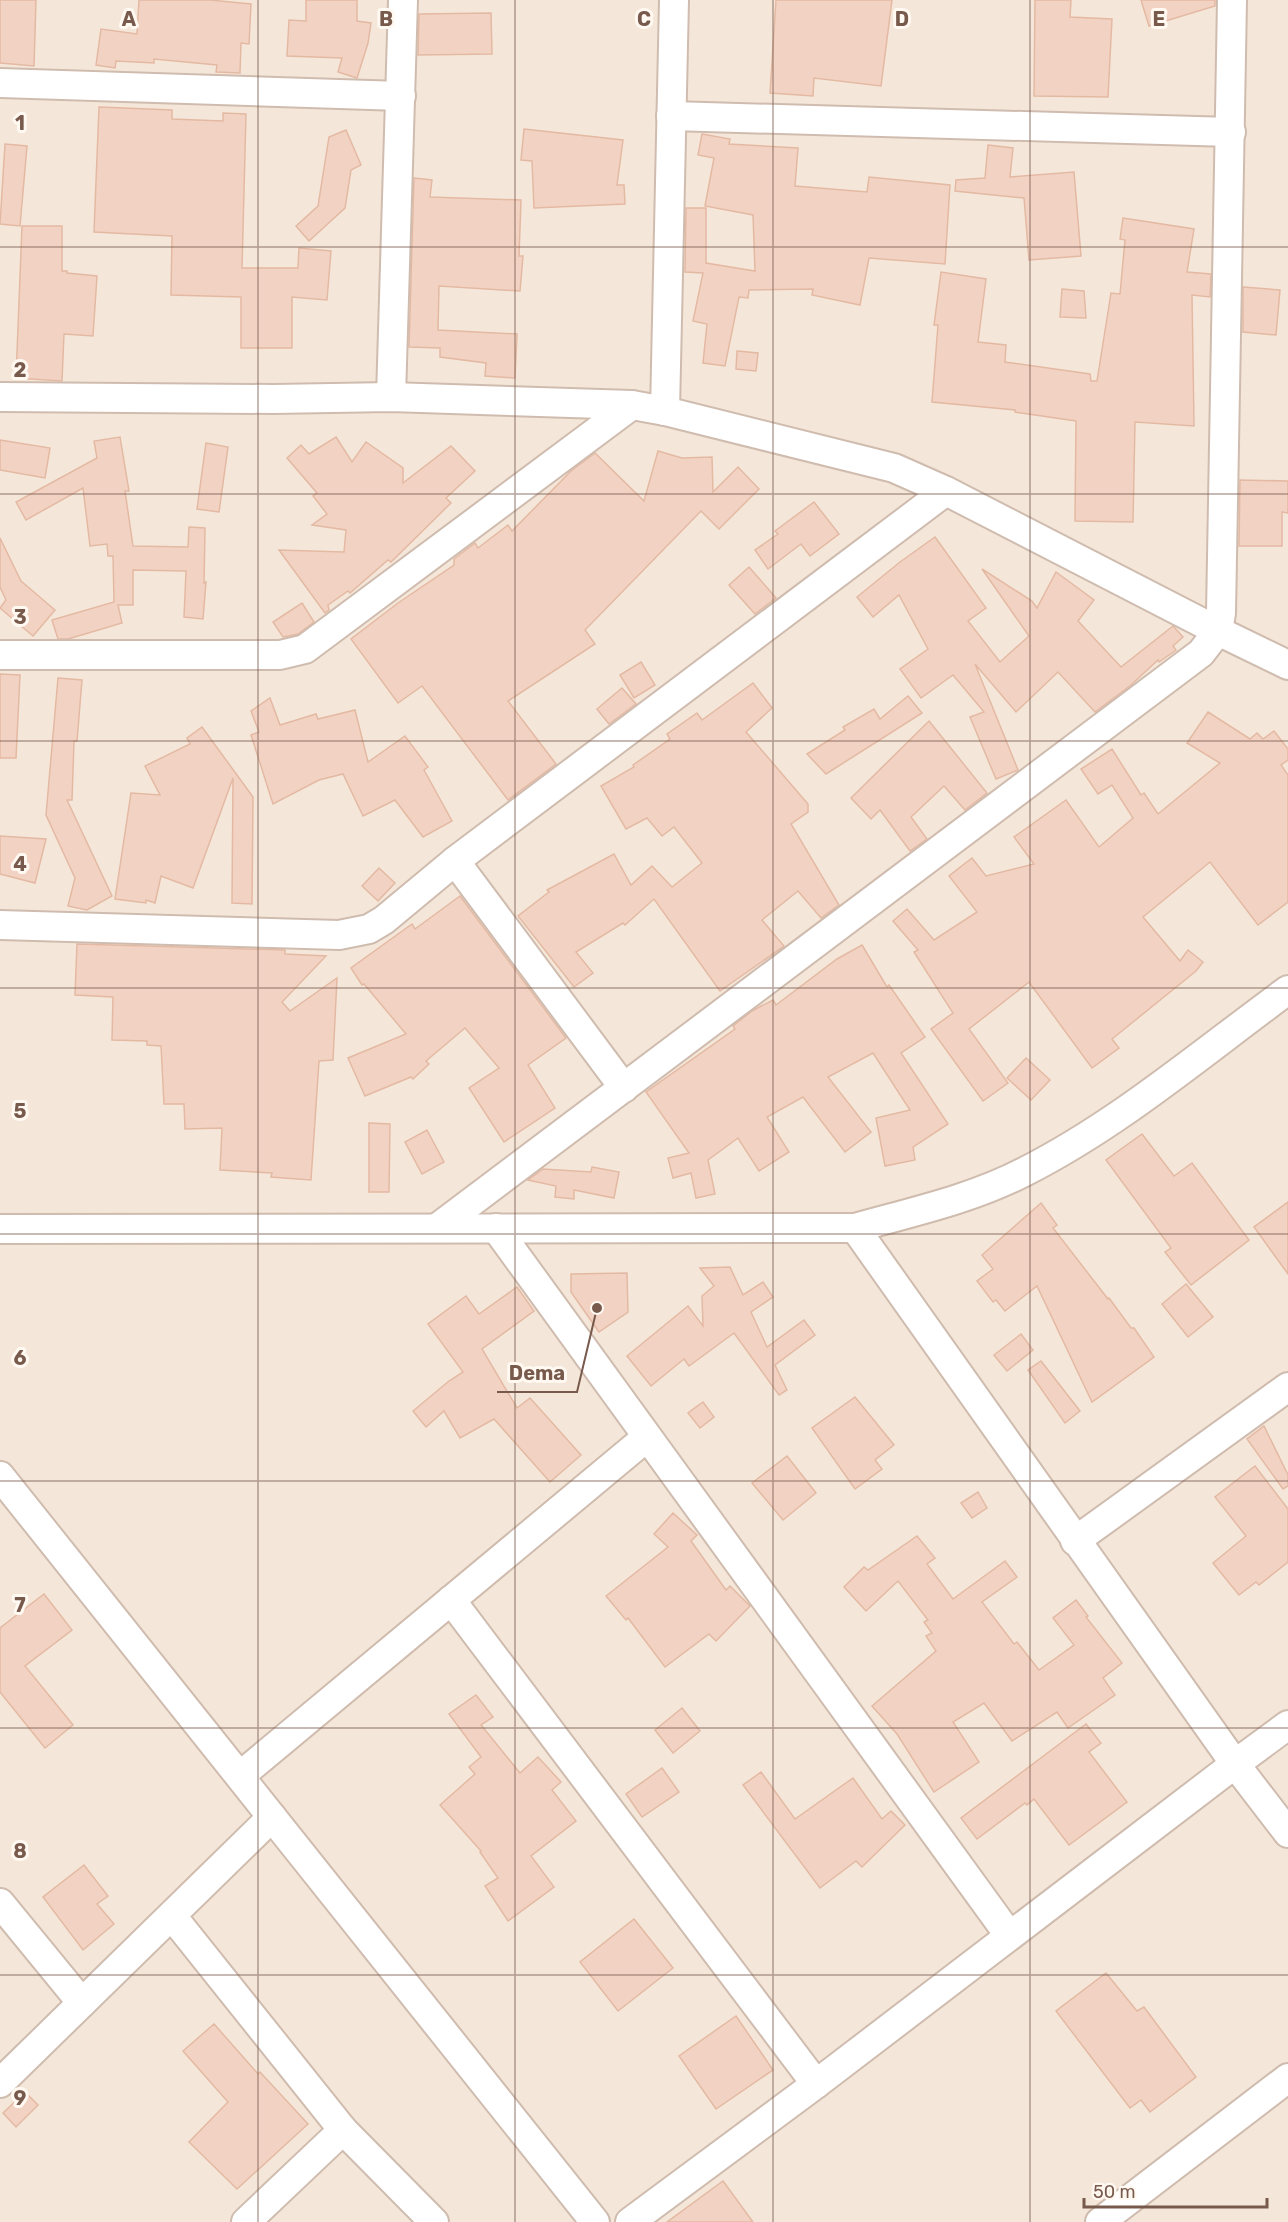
<svg xmlns="http://www.w3.org/2000/svg" width="1288" height="2222" font-family="Rubik,sans-serif">
<style>
.residential{fill:#f4e7d9}
.building{fill:#f2d3c3;stroke:#e4b9a3;stroke-width:1.5}
.lines{fill:none;stroke-linecap:round;stroke-linejoin:round}
.street-casing{stroke:#cfbcaf;stroke-width:32}
.street{stroke:#fff;stroke-width:28}
.grid{fill:none;stroke:#785a4d;stroke-width:1.5;stroke-opacity:0.55}
.grid-label{font-size:20px;text-anchor:middle;font-weight:bold;fill:#785a4d;stroke:#fff9f2;stroke-width:6;stroke-linejoin:round;paint-order:stroke}
.leader{fill:none;stroke:#785a4d;stroke-width:2}
.callout-dot{fill:#785a4d;stroke:#fff9f2;stroke-width:2}
.callout-label{font-size:20px;text-anchor:middle;font-weight:bold;fill:#785a4d;stroke:#fff9f2;stroke-width:6;stroke-linejoin:round;paint-order:stroke}
</style>
<rect width="100%" height="100%" fill="#fdf5eb"/>
<!-- residential -->
<rect class="residential" x="0" y="0" width="1288" height="2222"/>
<!-- building -->
<g class="building">
<path d="M0,0H36L34,66L0,63Z"/>
<path d="M139,0H210L251,4L249,44L241,43L240,73L216,72L217,65L154,59V63L116,61L115,68L96,65L101,29L137,34Z"/>
<path d="M306,0H357V21L371,23L368,43L357,78L338,72L342,58L287,56L289,20L306,21Z"/>
<path d="M776,0H892L881,86L814,78L813,96L770,93Z"/>
<path d="M1035,0H1071L1070,17L1112,19L1108,97L1034,96Z"/>
<path d="M1141,0H1215V6L1149,26Z"/>
<path d="M491,13L492,54L418,55L419,14Z"/>
<path d="M99,107L172,110V119L223,121V113L246,114L242,268H298L299,248L331,251L327,300L292,297V348H241V297L171,295L172,236L94,232Z"/>
<path d="M524,129L623,140L617,185H624L625,204L534,208L532,161L521,160Z"/>
<path d="M346,130L361,165L351,170L345,208L309,241L296,226L318,206L329,137Z"/>
<path d="M702,134L730,139L729,144L798,148L795,186L867,192L869,177L950,185L945,264L869,258L860,305L812,295L813,289L749,290L748,298L739,297L725,366L703,363L707,324L693,321L703,273L685,272L686,208H706V263L755,271L753,215L705,206L714,158L698,155Z"/>
<path d="M5,144L27,146L20,226L0,224Z"/>
<path d="M988,145L1013,148L1010,177L1074,172L1081,256L1029,260L1024,198L955,191L956,180L985,178Z"/>
<path d="M414,178L432,180L430,197L521,200L519,256H523L520,291L439,286L438,330L517,334L515,378L485,376L486,363L440,357V348L409,347Z"/>
<path d="M1123,218L1194,229L1187,272L1211,274L1210,297L1192,295L1194,426L1135,422L1133,522L1075,521L1076,421L1015,412V410L932,402L938,325H934L941,272L986,279L978,342L1006,345L1005,362L1090,374L1091,381H1097L1111,293L1120,294L1125,240L1120,239Z"/>
<path d="M22,226H62V271H67V273L97,276L93,336L64,334L62,381L16,378Z"/>
<path d="M1243,287L1280,290L1276,335L1243,332Z"/>
<path d="M1062,289L1084,291L1086,318L1060,317Z"/>
<path d="M737,351L758,353L756,371L736,369Z"/>
<path d="M120,437L129,491H125L133,546L188,547L189,527L205,528L204,583L206,582L203,619L184,617L186,571L133,570V605H118L122,623L68,639H58L52,620L114,602L113,556H108L107,544L90,546L83,488L26,520L16,502L97,458L94,441Z"/>
<path d="M336,437L352,462L366,442L403,468V483L451,446L475,471L446,498L451,503L391,562L388,560L350,593L348,591L328,605L329,610L325,613L279,550L344,552L346,530L312,525L327,514L313,496L317,493L287,458L301,445L309,454Z"/>
<path d="M0,440L50,448L45,478L0,470Z"/>
<path d="M206,443L228,447L219,512L197,509Z"/>
<path d="M658,451L682,458L712,457L713,492L738,467L759,489L719,529L701,511L585,630L595,644L508,701L556,764L508,800L422,686L398,703L351,639L398,603L454,565V559L475,543L478,548L508,525L512,531L571,471L595,453L644,501Z"/>
<path d="M1240,480L1288,481V513L1282,512V546H1239Z"/>
<path d="M814,502L839,534L810,556L801,544L768,569L755,550L778,534L775,531Z"/>
<path d="M935,537L986,608L968,621L1000,662L1029,636L982,569L1032,601L1037,608L1056,572L1094,600L1078,621L1121,667L1173,626L1183,637L1173,646L1176,650L1159,662L1158,660L1131,685L1095,712L1058,672L1016,712L975,664L1018,770L996,779L970,717L984,712L953,675L921,698L900,669L928,649L899,595L873,617L857,597L900,562Z"/>
<path d="M0,538L21,581L55,610L33,636L0,608L6,600L0,587Z"/>
<path d="M749,567L776,598L755,614L729,585Z"/>
<path d="M302,603L314,622L298,634L283,637L273,622Z"/>
<path d="M641,662L655,685L634,698L620,675Z"/>
<path d="M0,674L20,675L16,758H0Z"/>
<path d="M58,678L82,680L77,741H74L72,800H67L112,896L87,910L68,906L75,878L46,815Z"/>
<path d="M753,683L772,708L746,732L808,804V812L791,824L839,905L821,918L798,891L762,920L784,946L720,991L654,899L625,925L623,923L576,952L593,973L574,987L518,916L549,892L547,890L614,854L631,885L652,866L672,887L702,863L674,827L662,836L647,818L626,829L601,786L634,767L633,765L670,739L667,734L697,713L702,720Z"/>
<path d="M622,688L636,704L609,724L597,709Z"/>
<path d="M908,696L922,713L826,774L807,754L845,730L843,727L874,709L880,719Z"/>
<path d="M270,698L280,725L316,714L318,719L355,710L368,762L405,736L428,767L424,770L452,821L423,837L395,800L363,816L343,774L319,780L273,804L251,735L259,732L251,711Z"/>
<path d="M1208,712L1250,739L1257,733L1263,739L1274,731L1288,749V760L1281,765L1288,775V902L1258,925L1210,862L1143,917L1180,961L1188,950L1203,962L1196,971L1112,1039L1119,1048L1092,1068L1029,982L969,1029L1008,1083L983,1101L931,1029L953,1013L914,952L918,950L893,921L907,909L934,940L977,912L949,876L972,858L986,876L1034,864L1014,837L1066,800L1099,847L1133,818L1112,785L1098,794L1081,769L1112,749L1141,795L1144,793L1158,814L1220,763L1187,743Z"/>
<path d="M929,721L987,793L965,810L944,786L911,817L927,839L910,851L880,810L871,819L851,798Z"/>
<path d="M202,727L253,797L252,904L232,903L233,778L193,888L161,876L155,903L146,900V903L115,899L131,793L160,795L145,766L190,744L187,738Z"/>
<path d="M0,836L46,839L35,883L0,874Z"/>
<path d="M379,868L395,883L378,901L362,886Z"/>
<path d="M460,896L566,1038L528,1065L555,1108L504,1142L469,1088L499,1068L465,1028L426,1061L429,1064L413,1079L411,1077L365,1096L348,1058L406,1034L364,984L362,985L351,968L412,924L415,929Z"/>
<path d="M77,944L285,950V954L326,956L282,1002L290,1011L337,978L333,1060L319,1061L311,1180L271,1177L272,1173L220,1170L222,1128L185,1129L184,1104H164L161,1046L147,1045V1041L112,1040L113,997L75,995Z"/>
<path d="M862,945L887,987L889,985L925,1037L901,1053L948,1124L913,1147L915,1160L885,1166L876,1118L910,1110L873,1053L828,1077L871,1132L845,1152L803,1097L767,1117L789,1152L759,1171L738,1138L708,1160L715,1194L696,1198L691,1173L673,1178L668,1158L689,1153L646,1092L735,1029L733,1026L752,1011L773,1000L776,1005L837,959Z"/>
<path d="M1026,1058L1050,1080L1031,1100L1007,1078Z"/>
<path d="M369,1123L390,1124L389,1192H369Z"/>
<path d="M427,1130L444,1162L422,1174L405,1142Z"/>
<path d="M1142,1134L1174,1176L1192,1163L1249,1240L1191,1285L1165,1252L1171,1248L1106,1160Z"/>
<path d="M592,1167L619,1172L614,1198L574,1190V1199L555,1197L556,1186L528,1180L543,1169L591,1172Z"/>
<path d="M1288,1202V1274L1254,1227Z"/>
<path d="M1041,1203L1057,1225L1053,1228L1108,1299L1109,1298L1131,1328H1134L1154,1357L1092,1402L1037,1286L1005,1311L996,1300L993,1302L977,1281L993,1269L982,1255Z"/>
<path d="M730,1267L743,1295L763,1282L773,1297L751,1312L767,1347L804,1320L815,1335L775,1365L787,1390L779,1395L734,1333L689,1366L684,1359L651,1386L627,1356L688,1306L703,1326L702,1296L714,1286L700,1268Z"/>
<path d="M627,1273L628,1312L599,1332L571,1292V1274Z"/>
<path d="M1186,1284L1213,1317L1188,1337L1162,1304Z"/>
<path d="M517,1287L534,1311L482,1349L517,1408L530,1398L581,1455L550,1482L494,1419L460,1438L444,1411L426,1427L413,1411L449,1381L463,1372L428,1324L466,1296L479,1314Z"/>
<path d="M1021,1334L1033,1350L1007,1371L994,1355Z"/>
<path d="M1041,1361L1080,1411L1065,1423L1028,1370Z"/>
<path d="M855,1397L894,1445L875,1460L882,1469L855,1489L812,1428Z"/>
<path d="M703,1402L714,1417L700,1428L688,1413Z"/>
<path d="M1264,1426L1288,1475V1486L1283,1489L1247,1439Z"/>
<path d="M787,1456L816,1493L783,1520L752,1483Z"/>
<path d="M1255,1466L1288,1509V1562L1259,1585L1256,1582L1239,1595L1213,1563L1246,1536L1215,1497Z"/>
<path d="M978,1492L987,1508L972,1518L961,1503Z"/>
<path d="M673,1513L697,1535L691,1541L726,1590L730,1586L750,1606L716,1641L709,1634L665,1667L628,1618L626,1620L606,1596L668,1547L654,1534Z"/>
<path d="M917,1536L935,1558L927,1564L953,1599L1005,1561L1017,1577L982,1602L1014,1644L1017,1642L1039,1670L1074,1645L1053,1618L1076,1600L1088,1616L1086,1617L1122,1663L1103,1678L1115,1695L1068,1728L1057,1712L1012,1741L984,1703L953,1722L979,1762L934,1792L897,1734L872,1706L936,1651L926,1636L932,1633L924,1622L928,1620L898,1581L866,1611L844,1587L864,1567L868,1570Z"/>
<path d="M44,1594L72,1630L25,1666L73,1725L45,1748L0,1692V1628Z"/>
<path d="M476,1695L493,1717L481,1725L520,1773L538,1757L561,1782L552,1790L576,1821L531,1856L554,1887L508,1921L485,1886L498,1878L480,1852L481,1851L440,1805L475,1774L469,1767L481,1757L449,1714Z"/>
<path d="M682,1708L700,1731L673,1753L655,1730Z"/>
<path d="M1086,1724L1101,1743L1089,1752L1127,1802L1069,1845L1034,1799L1027,1805L1025,1803L977,1839L961,1818Z"/>
<path d="M662,1768L679,1792L642,1817L626,1794Z"/>
<path d="M761,1772L795,1819L853,1778L882,1819L891,1811L905,1825L862,1867L856,1861L820,1888L743,1785Z"/>
<path d="M84,1865L108,1896L97,1904L114,1924L83,1950L43,1897Z"/>
<path d="M634,1919L673,1968L618,2011L580,1962Z"/>
<path d="M1106,1973L1137,2011L1144,2007L1196,2077L1150,2112L1141,2100L1130,2108L1056,2011Z"/>
<path d="M736,2016L773,2070L716,2109L679,2056Z"/>
<path d="M214,2024L258,2074L260,2072L308,2124L237,2189L189,2142L228,2102L183,2051Z"/>
<path d="M25,2092L38,2105L16,2127L3,2113Z"/>
<path d="M723,2181L753,2222H667Z"/>
</g>
<g class="lines">
<!-- street casing -->
<g class="street-casing">
<g id="street">
<path d="M0,83L401,96"/>
<path d="M671,116L1231,132"/>
<path d="M0,397L273,399L391,397L632,405L665,411L894,468L946,491L1218,631L1288,665"/>
<path d="M391,397L403,0"/>
<path d="M665,411L674,0"/>
<path d="M0,655H280L305,649L632,405"/>
<path d="M455,861L624,1088"/>
<path d="M0,925L339,935L369,929L384,920L455,861L946,491"/>
<path d="M437,1228L1201,653L1218,631L1221,613L1232,0"/>
<path d="M496,1228L1009,1935"/>
<path d="M855,1228L1235,1764L1288,1833"/>
<path d="M0,1229L855,1228C912,1212 972,1199 1024,1172C1119,1124 1203,1052 1288,990"/>
<path d="M0,1476L595,2222"/>
<path d="M1075,1541L1288,1387"/>
<path d="M451,1600L816,2084"/>
<path d="M240,1776L647,1437"/>
<path d="M0,1903L82,2003"/>
<path d="M172,1916L343,2130L434,2222"/>
<path d="M0,2083L272,1817"/>
<path d="M246,2222L343,2130"/>
<path d="M630,2222L816,2084L1235,1764L1288,1725"/>
<path d="M1100,2222L1288,2078"/>
</g>
</g>
<!-- street -->
<use href="#street" class="street"/>
</g>
<!-- grid -->
<path class="grid" d="M258,0V2222M515,0V2222M773,0V2222M1030,0V2222M0,247H1288M0,494H1288M0,741H1288M0,988H1288M0,1234H1288M0,1481H1288M0,1728H1288M0,1975H1288"/>
<g class="grid-label">
<text x="129" y="26">A</text>
<text x="386" y="26">B</text>
<text x="644" y="26">C</text>
<text x="902" y="26">D</text>
<text x="1159" y="26">E</text>
<text x="20" y="130">1</text>
<text x="20" y="377">2</text>
<text x="20" y="624">3</text>
<text x="20" y="871">4</text>
<text x="20" y="1118">5</text>
<text x="20" y="1365">6</text>
<text x="20" y="1612">7</text>
<text x="20" y="1858">8</text>
<text x="20" y="2105">9</text>
</g>
<!-- callouts -->
<path class="leader" d="M597 1308L577 1392H497"/>
<circle class="callout-dot" cx="597" cy="1308" r="6"/>
<g class="callout-label">
<text x="537" y="1380">Dema</text>
</g>
<!-- scale -->
<path d="M1084 2198v9h183v-9" fill="none" stroke="#785a4d" stroke-width="3"/>
<text x="1093" y="2198" font-size="18" fill="#785a4d" stroke="#fff9f2" stroke-width="4.5" paint-order="stroke">50 m</text>
</svg>
